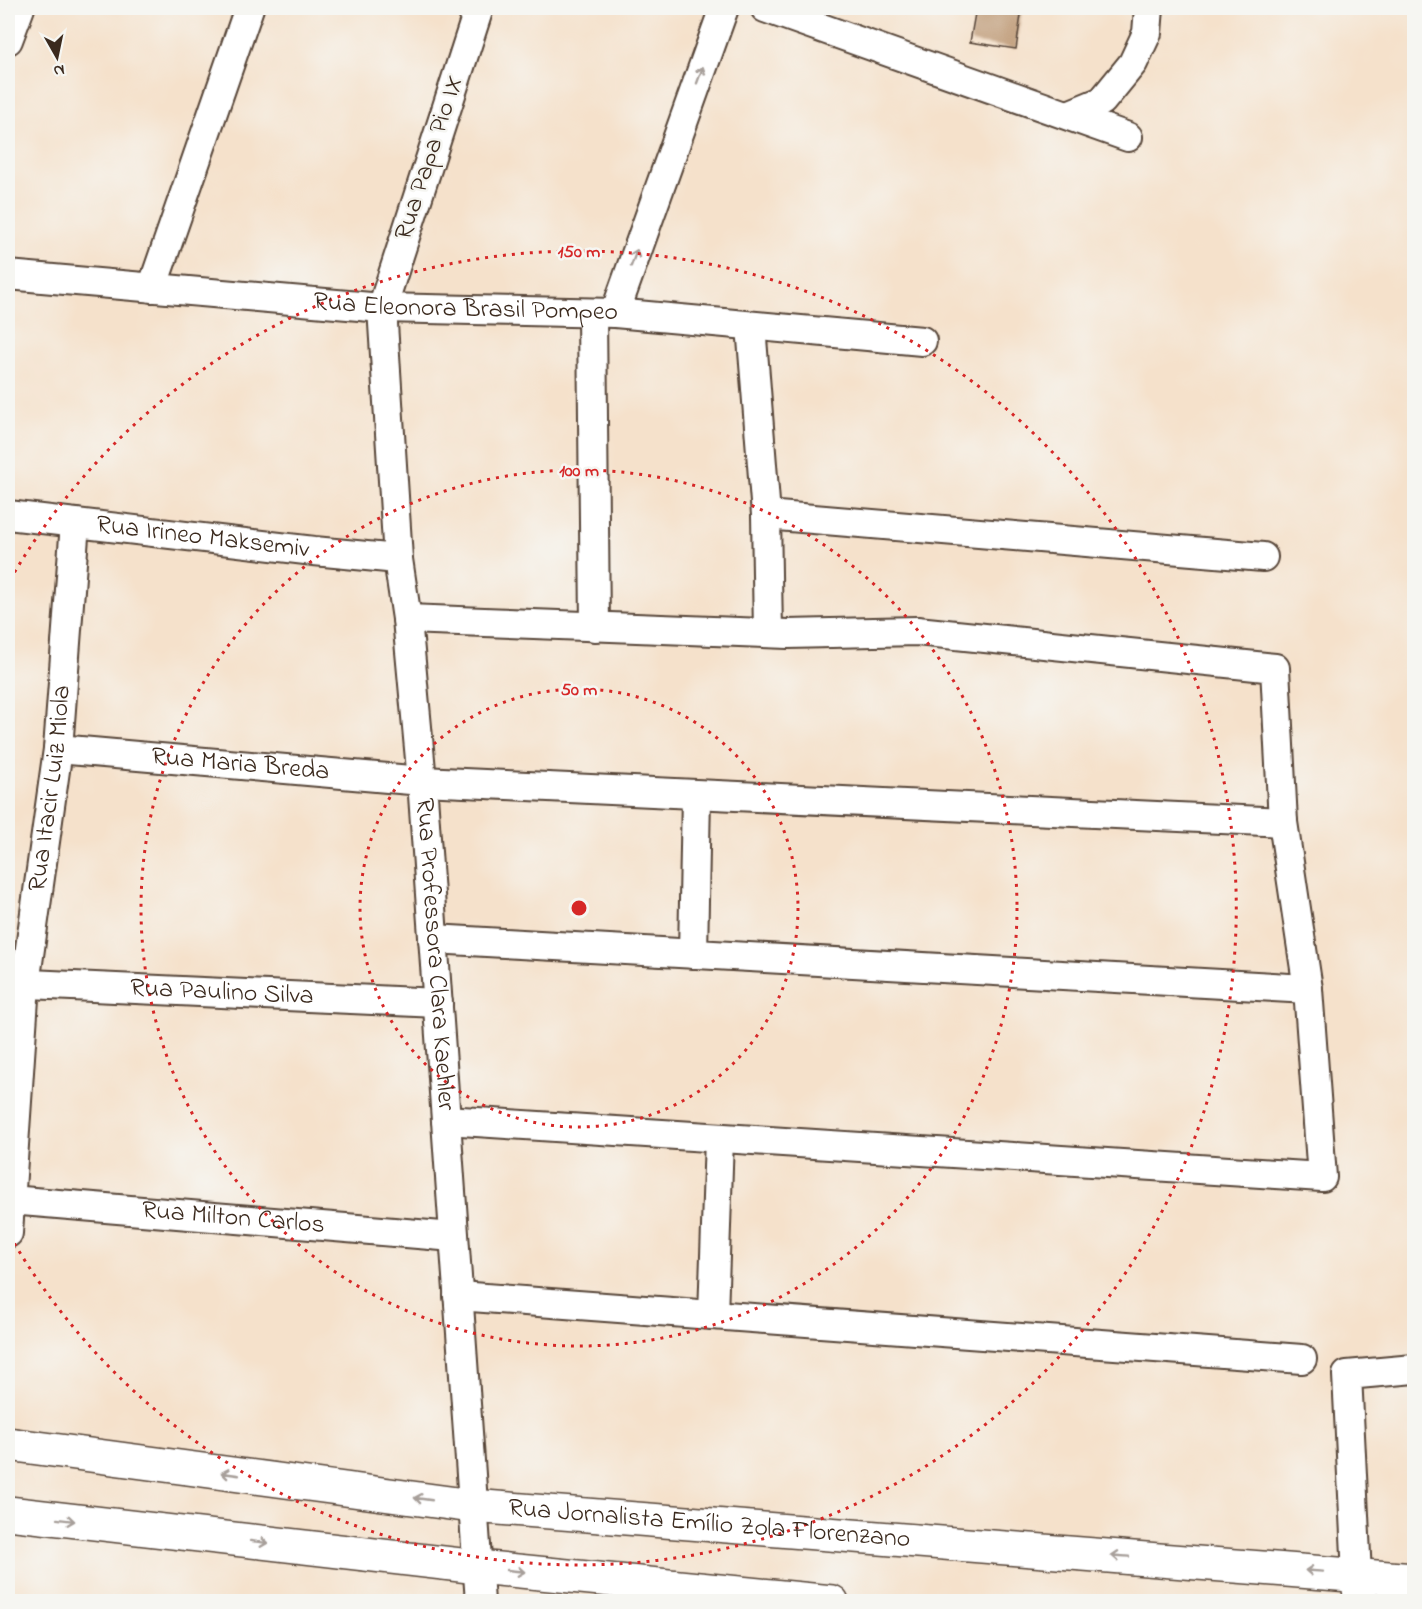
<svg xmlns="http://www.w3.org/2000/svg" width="1422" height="1609" font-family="'Indie Flower',sans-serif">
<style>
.building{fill:#c19e7c}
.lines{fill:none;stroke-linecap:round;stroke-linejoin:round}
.minor-casing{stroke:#574538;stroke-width:32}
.tertiary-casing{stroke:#574538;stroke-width:36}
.minor{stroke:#fff;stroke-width:28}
.tertiary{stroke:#fff;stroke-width:33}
.oneway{stroke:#a79f9a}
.ring{fill:none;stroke:#d62828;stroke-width:3;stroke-dasharray:3 6}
.labels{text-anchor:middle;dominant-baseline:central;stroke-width:5;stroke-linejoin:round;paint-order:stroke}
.street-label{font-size:26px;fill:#3b2a1e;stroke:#f6f6f2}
.centre{fill:#d62828;stroke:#f6f6f2;stroke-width:3}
.ring-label{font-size:18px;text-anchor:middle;font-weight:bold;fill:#d62828;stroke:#f6f6f2;stroke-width:5;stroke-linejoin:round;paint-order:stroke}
</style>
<rect width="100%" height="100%" fill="#f6f6f2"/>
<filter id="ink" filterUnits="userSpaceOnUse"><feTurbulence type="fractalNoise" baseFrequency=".0167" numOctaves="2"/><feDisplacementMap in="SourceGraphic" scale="12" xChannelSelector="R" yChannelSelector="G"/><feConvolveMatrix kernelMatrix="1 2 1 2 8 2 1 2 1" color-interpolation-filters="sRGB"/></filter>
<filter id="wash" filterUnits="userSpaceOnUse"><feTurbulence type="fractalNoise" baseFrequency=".008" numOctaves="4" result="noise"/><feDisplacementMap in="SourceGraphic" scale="24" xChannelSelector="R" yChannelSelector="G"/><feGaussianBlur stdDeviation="1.35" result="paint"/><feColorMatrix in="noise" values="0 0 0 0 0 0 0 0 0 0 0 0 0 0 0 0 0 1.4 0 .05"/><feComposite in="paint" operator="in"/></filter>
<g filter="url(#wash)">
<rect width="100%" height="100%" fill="#f5e1cb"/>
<g id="blocks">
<!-- building -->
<path class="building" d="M976,8H1022L1016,49L970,42Z"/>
</g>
</g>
<g filter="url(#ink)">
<use href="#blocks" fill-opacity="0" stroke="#574538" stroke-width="1.5"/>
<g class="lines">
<!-- minor casing -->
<g class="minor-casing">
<g id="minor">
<path id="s1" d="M479,8L382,308L398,559L407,619L422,781L480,1602"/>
<path d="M765,8L1128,137"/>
<path d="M8,40L20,8"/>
<path d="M1068,115L1102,101L1133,63L1147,33L1149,8"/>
<path id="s2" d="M8,275L382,308L615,313L922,341"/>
<path d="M152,288L249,8"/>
<path d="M592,313L595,627"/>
<path d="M615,313L724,8"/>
<path d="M751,326L766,515L768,633"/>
<path id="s3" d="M8,515L314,551L398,559"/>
<path d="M766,515L1263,557"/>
<path d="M407,619L788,634L917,631L1275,668L1283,822L1308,989L1322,1177L446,1120"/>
<path id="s4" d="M58,749L422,781L1283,822"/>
<path d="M433,939L1308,989"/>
<path d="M693,954L696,795"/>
<path id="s5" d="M8,983L438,1003"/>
<path id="s6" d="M10,1200L454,1237"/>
<path id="s7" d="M8,1233L25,984L58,749L75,523"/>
<path d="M458,1296L1302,1359"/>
<path d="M713,1315L719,1138"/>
<path d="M1357,1575L1347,1375L1414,1369"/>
</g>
</g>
<!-- tertiary casing -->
<g class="tertiary-casing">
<g id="tertiary">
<path id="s8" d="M8,1444L472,1506L1414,1580"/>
<path d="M8,1513L478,1567L832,1602"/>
<path d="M1357,1575L1361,1602"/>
</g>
</g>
<!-- minor -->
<use href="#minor" class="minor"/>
<!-- tertiary -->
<use href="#tertiary" class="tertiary"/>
</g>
<!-- one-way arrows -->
<defs><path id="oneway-shaft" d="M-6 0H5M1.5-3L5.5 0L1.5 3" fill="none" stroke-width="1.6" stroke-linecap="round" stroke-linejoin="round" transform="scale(1.5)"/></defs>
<g class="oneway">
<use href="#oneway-shaft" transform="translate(700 75) rotate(-70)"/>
<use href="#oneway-shaft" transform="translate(634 258) rotate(-70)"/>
<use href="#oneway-shaft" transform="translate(230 1474) rotate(-172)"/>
<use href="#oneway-shaft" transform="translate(423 1499) rotate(-172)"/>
<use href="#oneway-shaft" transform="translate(66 1520) rotate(7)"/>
<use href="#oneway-shaft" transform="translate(259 1542) rotate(7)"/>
<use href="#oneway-shaft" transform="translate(1120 1556) rotate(-176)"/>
<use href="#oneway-shaft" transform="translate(516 1571) rotate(6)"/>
<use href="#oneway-shaft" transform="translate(1314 1571) rotate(-176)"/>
</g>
</g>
<!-- distance rings -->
<g class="ring">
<circle cx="579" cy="908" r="219"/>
<circle cx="579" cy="908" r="438"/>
<path d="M10 580A657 657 0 1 1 10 1236"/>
</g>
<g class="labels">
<!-- street labels -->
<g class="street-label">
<text transform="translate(430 158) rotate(-72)">Rua Papa Pio IX</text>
<text stroke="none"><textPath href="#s2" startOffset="459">Rua Eleonora Brasil Pompeo</textPath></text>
<text stroke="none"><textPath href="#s3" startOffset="196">Rua Irineo Maksemiv</textPath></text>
<text stroke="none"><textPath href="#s4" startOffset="183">Rua Maria Breda</textPath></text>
<text stroke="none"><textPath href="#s7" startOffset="447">Rua Itacir Luiz Miola</textPath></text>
<text stroke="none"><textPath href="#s1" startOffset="964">Rua Professora Clara Kaehler</textPath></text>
<text stroke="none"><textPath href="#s5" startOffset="214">Rua Paulino Silva</textPath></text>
<text stroke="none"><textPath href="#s6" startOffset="224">Rua Milton Carlos</textPath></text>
<text stroke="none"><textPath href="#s8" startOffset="706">Rua Jornalista Emílio Zola Florenzano</textPath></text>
</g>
</g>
<circle cx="579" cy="908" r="9" class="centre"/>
<g class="ring-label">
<text x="579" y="257">150 m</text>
<text x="579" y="476">100 m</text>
<text x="579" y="695">50 m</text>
</g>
<!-- margin -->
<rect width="1422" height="1609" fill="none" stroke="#f6f6f2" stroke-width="30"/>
<!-- north arrow -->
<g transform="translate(57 57) rotate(171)" stroke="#f6f6f2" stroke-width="4.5" paint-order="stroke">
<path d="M0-4.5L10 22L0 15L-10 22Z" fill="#3b2a1e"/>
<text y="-9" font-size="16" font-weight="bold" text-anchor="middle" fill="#3b2a1e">N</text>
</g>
</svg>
